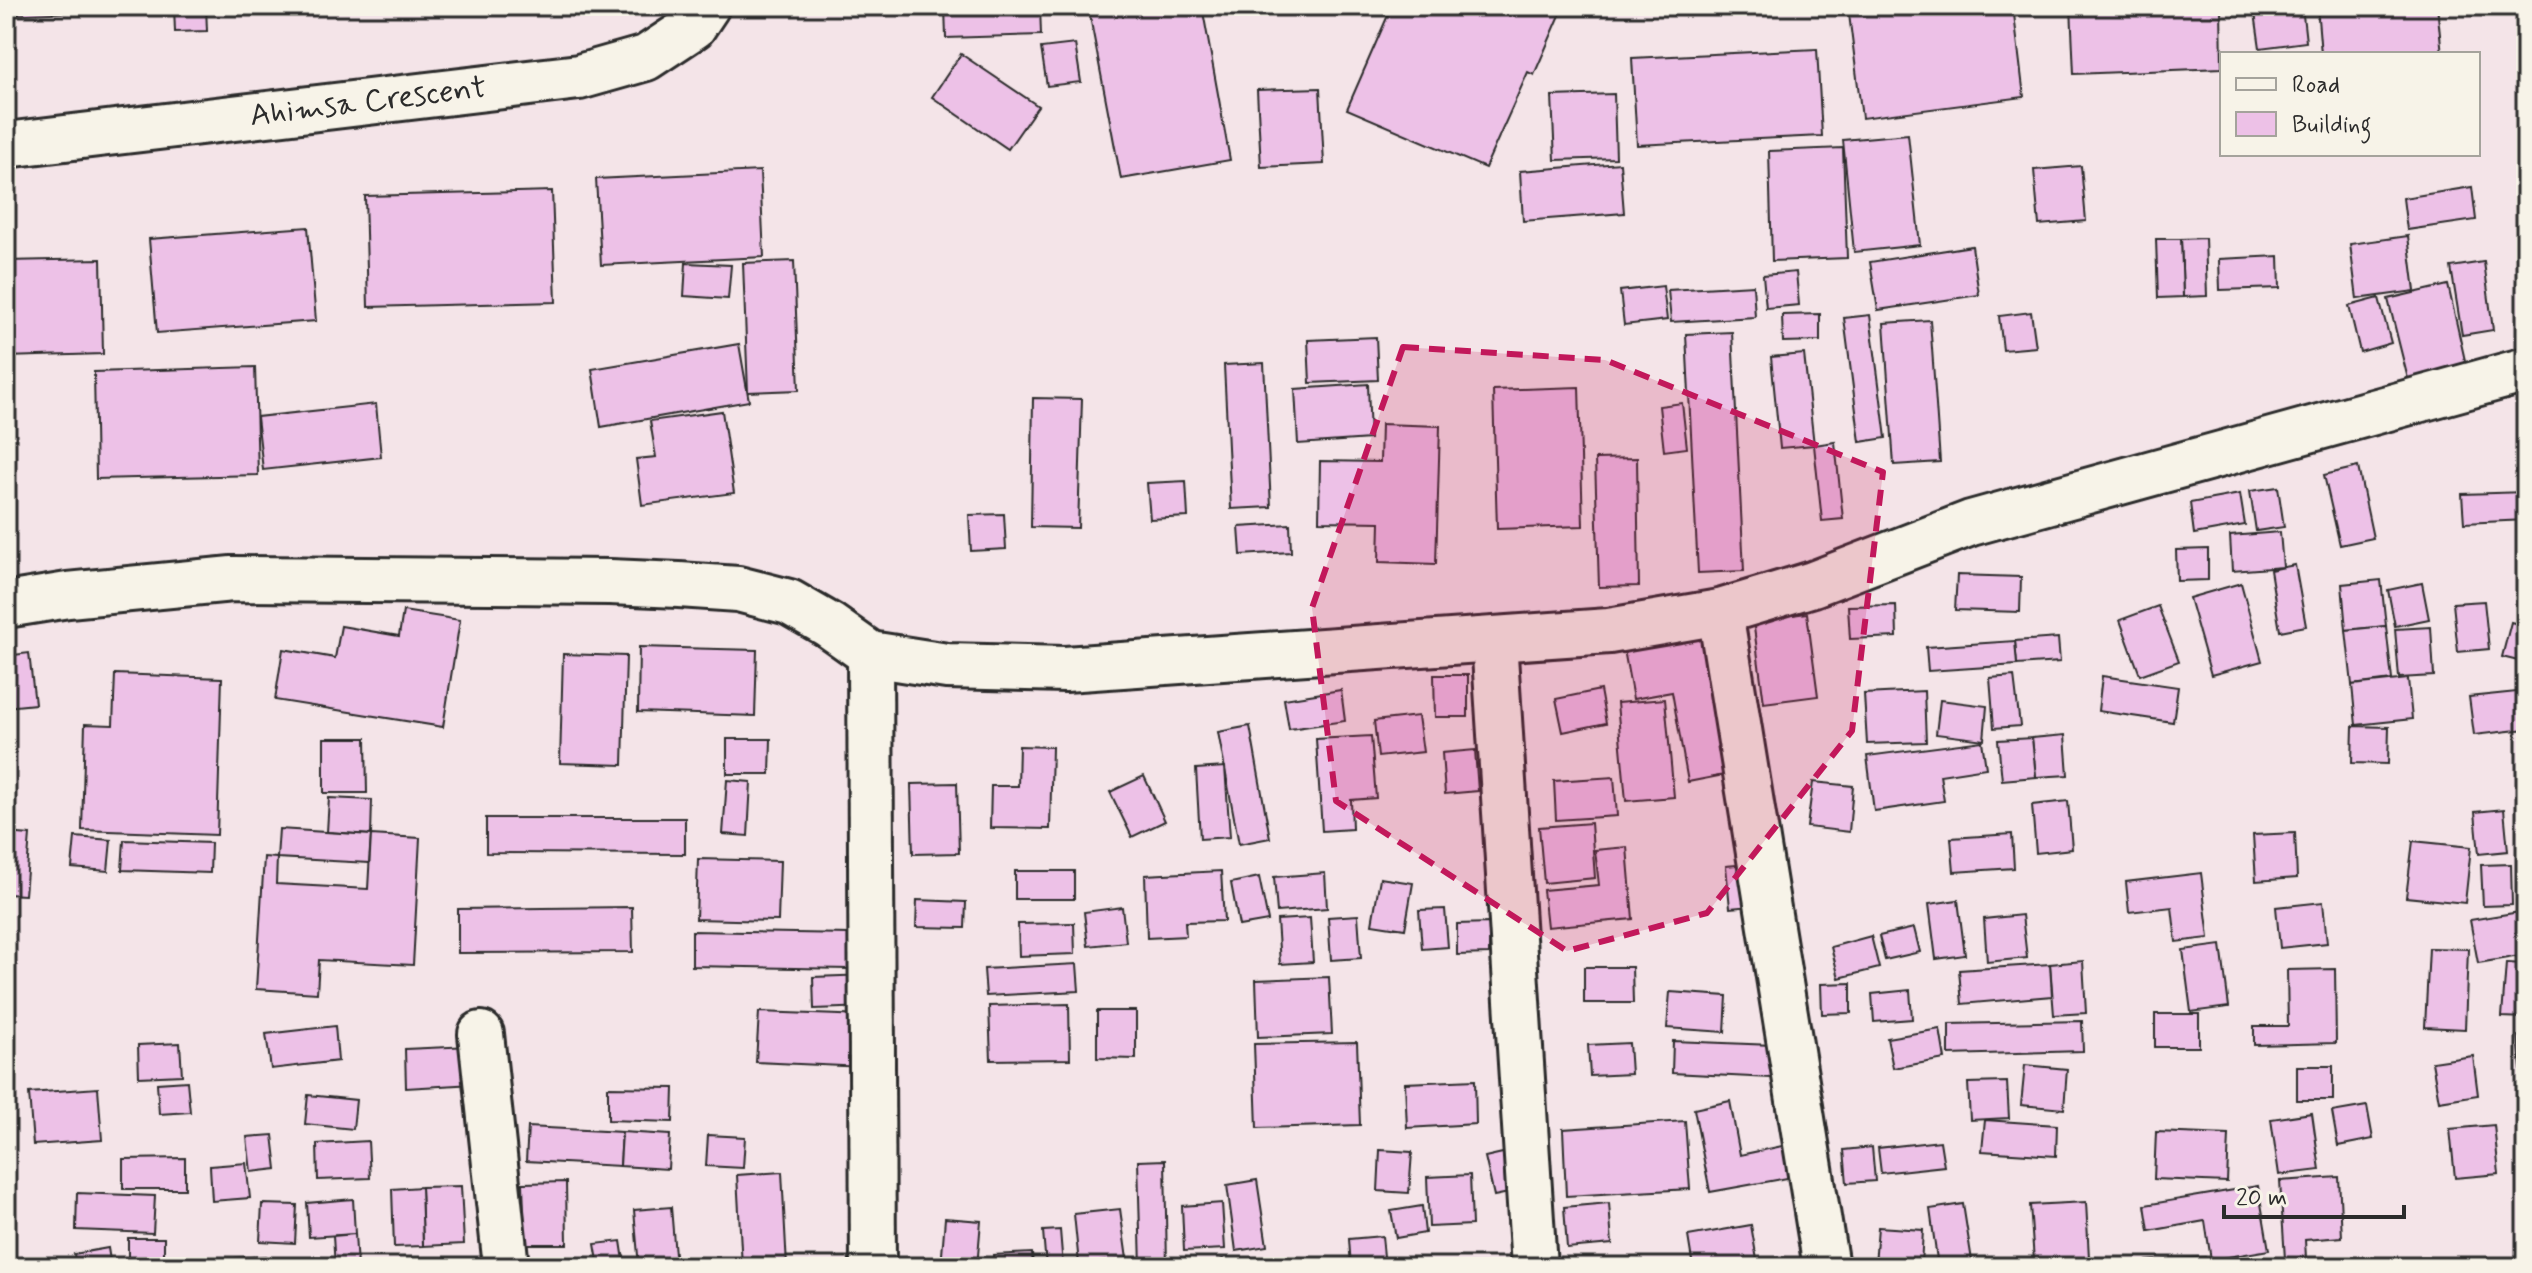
<svg xmlns="http://www.w3.org/2000/svg" width="2532" height="1273" font-family="Mynerve,sans-serif">
<style>
.building{fill:#edc1e7;stroke:#2b2b2b;stroke-width:2}
.lines{fill:none;stroke-linecap:round;stroke-linejoin:round}
.minor-casing{stroke:#2b2b2b;stroke-width:50}
.minor{stroke:#f7f3e8;stroke-width:44}
.marked{fill:#c2185b;fill-opacity:0.2;stroke:#c2185b;stroke-width:6;stroke-dasharray:16 10;stroke-linejoin:round}
.labels{text-anchor:middle;dominant-baseline:central;stroke-width:6;stroke-linejoin:round;paint-order:stroke}
.street-label{font-size:32px;fill:#2b2b2b;stroke:#f7f3e8}
</style>
<rect width="100%" height="100%" fill="#f4e4e8"/>
<filter id="ink" filterUnits="userSpaceOnUse"><feTurbulence type="fractalNoise" baseFrequency=".0125" numOctaves="2"/><feDisplacementMap in="SourceGraphic" scale="16" xChannelSelector="R" yChannelSelector="G"/><feConvolveMatrix kernelMatrix="1 2 1 2 8 2 1 2 1" color-interpolation-filters="sRGB"/></filter>
<g filter="url(#ink)">
<!-- building -->
<g class="building">
<path d="M6,6H139V9L6,15Z"/>
<path d="M174,6H206L207,31L175,32Z"/>
<path d="M945,6H1040L1041,35L946,38Z"/>
<path d="M1088,6H1202L1230,160L1121,179Z"/>
<path d="M1339,6H1382V10L1340,15Z"/>
<path d="M1392,6H1564L1534,75L1528,72L1485,168L1347,109Z"/>
<path d="M1848,6H2013L2024,97L1862,118Z"/>
<path d="M2071,6H2221L2222,68L2074,74Z"/>
<path d="M2254,6H2302L2306,42L2260,48Z"/>
<path d="M2317,6H2437L2442,54H2321Z"/>
<path d="M2468,6H2526V16L2468,15Z"/>
<path d="M1075,44L1081,82L1047,86L1041,48Z"/>
<path d="M1817,49L1822,136L1637,145L1632,58Z"/>
<path d="M961,54L1038,106L1008,149L932,97Z"/>
<path d="M1320,88L1324,164L1261,167L1257,90Z"/>
<path d="M1614,94L1616,158L1555,160L1552,96Z"/>
<path d="M1908,134L1920,245L1854,252L1843,140Z"/>
<path d="M1843,148L1847,258L1772,261L1769,151Z"/>
<path d="M1620,163L1624,213L1523,221L1520,171Z"/>
<path d="M2081,166L2086,221L2039,225L2034,170Z"/>
<path d="M760,171L764,257L601,265L596,179Z"/>
<path d="M2522,175H2526V211H2524Z"/>
<path d="M2472,187L2476,220L2407,230L2403,198Z"/>
<path d="M552,191L556,302L368,307L365,196Z"/>
<path d="M308,227L316,321L157,333L149,239Z"/>
<path d="M2408,236L2415,291L2357,299L2350,244Z"/>
<path d="M2205,238L2207,296L2183,297L2181,239Z"/>
<path d="M2156,239H2181L2183,297L2158,298Z"/>
<path d="M1972,246L1979,295L1878,310L1870,262Z"/>
<path d="M2279,256L2280,288L2220,290L2219,259Z"/>
<path d="M101,259L103,354L6,357V261Z"/>
<path d="M794,261L799,390L748,392L743,263Z"/>
<path d="M2484,262L2493,330L2462,335L2451,267Z"/>
<path d="M686,263L731,265L728,299L684,296Z"/>
<path d="M1796,272L1799,305L1766,308L1763,275Z"/>
<path d="M1753,285L1755,317L1671,322L1668,290Z"/>
<path d="M2448,285L2466,365L2408,379L2388,299Z"/>
<path d="M1663,286L1667,320L1624,325L1620,291Z"/>
<path d="M2379,298L2391,343L2360,352L2349,306Z"/>
<path d="M2031,312L2036,347L2003,350L1999,316Z"/>
<path d="M1820,314V341L1783,342L1782,315Z"/>
<path d="M1870,315L1886,438L1860,442L1844,318Z"/>
<path d="M1930,320L1940,462L1894,465L1884,323Z"/>
<path d="M1732,332L1744,571L1698,573L1686,334Z"/>
<path d="M1376,337L1378,380L1310,383L1308,340Z"/>
<path d="M739,344L749,401L601,427L592,369Z"/>
<path d="M1804,354L1814,445L1780,448L1771,357Z"/>
<path d="M1264,363L1271,507L1231,509L1224,365Z"/>
<path d="M255,367L258,475L96,479L94,372Z"/>
<path d="M1368,384L1370,439L1298,444L1295,389Z"/>
<path d="M1579,387L1583,526L1497,529L1493,390Z"/>
<path d="M1033,398L1082,399L1078,528L1031,527Z"/>
<path d="M1682,403L1687,448L1664,451L1659,406Z"/>
<path d="M376,404L381,457L263,470L257,417Z"/>
<path d="M722,411L734,493L642,505L636,459L656,457L650,421Z"/>
<path d="M1381,424L1440,426L1436,564L1379,562L1380,522L1319,521L1320,461L1380,462Z"/>
<path d="M1835,442L1843,519L1822,521L1814,445Z"/>
<path d="M1637,458L1639,586L1599,587L1595,459Z"/>
<path d="M2358,467L2373,538L2340,545L2324,475Z"/>
<path d="M1186,481L1188,517L1150,519L1147,483Z"/>
<path d="M2278,487L2284,527L2256,531L2250,491Z"/>
<path d="M2526,492V520L2464,523L2462,494Z"/>
<path d="M2240,494L2245,525L2194,534L2190,503Z"/>
<path d="M1004,514L1006,549L971,551L969,515Z"/>
<path d="M1290,524L1291,552L1241,555L1239,527Z"/>
<path d="M2280,532L2283,567L2232,571L2230,536Z"/>
<path d="M2208,549V580L2177,581L2176,550Z"/>
<path d="M2295,565L2306,626L2280,631L2270,570Z"/>
<path d="M1957,575L2021,577L2020,612L1955,610Z"/>
<path d="M2381,580L2386,626L2346,630L2342,584Z"/>
<path d="M2241,583L2262,661L2211,675L2189,598Z"/>
<path d="M2422,583L2429,619L2395,626L2388,590Z"/>
<path d="M2484,601L2489,649L2458,652L2453,603Z"/>
<path d="M1896,605L1897,637L1850,639L1848,606Z"/>
<path d="M2158,606L2179,661L2140,675L2120,620Z"/>
<path d="M403,611L460,620L443,727L275,700L283,649L335,658L341,626L399,636Z"/>
<path d="M1807,613L1818,696L1764,703L1753,620Z"/>
<path d="M2511,622L2526,626V663L2502,657Z"/>
<path d="M2386,626L2392,680L2352,685L2346,630Z"/>
<path d="M2431,627L2434,676L2399,678L2395,629Z"/>
<path d="M1707,628L1734,773L1688,782L1672,692L1633,699L1623,644Z"/>
<path d="M2058,638L2060,662L2017,665L2015,641Z"/>
<path d="M2015,641L2017,665L1928,671L1926,647Z"/>
<path d="M639,647L757,650L755,716L638,712Z"/>
<path d="M29,653L35,704L6,707V656Z"/>
<path d="M563,654L626,656L623,765L560,763Z"/>
<path d="M115,674L222,678L217,835L82,830L85,724L113,725Z"/>
<path d="M1434,675H1468V717H1435Z"/>
<path d="M2014,676L2020,726L1994,728L1990,678Z"/>
<path d="M2102,676L2178,687L2173,722L2098,711Z"/>
<path d="M2408,679L2412,719L2356,725L2352,685Z"/>
<path d="M1341,690L1345,721L1289,729L1284,699Z"/>
<path d="M1600,690L1606,723L1563,732L1556,699Z"/>
<path d="M1924,691L1926,742L1867,744L1864,694Z"/>
<path d="M2526,691V729L2474,735L2469,697Z"/>
<path d="M1665,699L1674,797L1626,801L1617,703Z"/>
<path d="M1940,700L1987,706L1984,740L1936,734Z"/>
<path d="M1418,716L1423,752L1378,757L1374,721Z"/>
<path d="M1250,726L1270,838L1239,844L1218,732Z"/>
<path d="M2353,726L2389,727L2388,764L2352,763Z"/>
<path d="M2065,735L2068,775L2036,777L2032,738Z"/>
<path d="M1371,736L1376,798L1351,800L1352,829L1322,831L1316,739Z"/>
<path d="M324,738H366L367,793H324Z"/>
<path d="M2032,738L2036,777L2002,780L1998,740Z"/>
<path d="M727,739H771L770,774H727Z"/>
<path d="M1982,741L1986,768L1940,775L1944,801L1874,811L1867,756Z"/>
<path d="M1019,746L1052,747L1050,829L990,828L991,786H1018Z"/>
<path d="M1475,750L1478,791L1445,794L1442,753Z"/>
<path d="M1225,767L1230,837L1200,839L1196,769Z"/>
<path d="M1144,776L1165,821L1132,837L1110,792Z"/>
<path d="M1614,777L1617,816L1556,820L1554,781Z"/>
<path d="M727,780L751,782L748,836L723,834Z"/>
<path d="M1813,782L1853,786L1849,832L1807,827Z"/>
<path d="M957,783L959,853L913,854L911,784Z"/>
<path d="M329,798L372,800L371,835L327,832Z"/>
<path d="M2068,801L2072,849L2036,853L2032,805Z"/>
<path d="M2504,809L2508,851L2479,854L2475,812Z"/>
<path d="M486,818H685V854L486,853Z"/>
<path d="M1591,823L1595,878L1544,883L1539,827Z"/>
<path d="M279,829L371,835L369,863L277,858Z"/>
<path d="M6,833L30,835L25,895L6,894Z"/>
<path d="M2295,833L2297,878L2256,881L2253,835Z"/>
<path d="M2012,834L2014,868L1954,872L1951,838Z"/>
<path d="M371,835L420,838L413,965L319,960L317,993L256,989L264,857L277,858L276,884L368,889Z"/>
<path d="M75,837L111,840L108,871L72,868Z"/>
<path d="M124,840L211,843L210,873L122,870Z"/>
<path d="M2413,841L2471,847L2465,903L2406,897Z"/>
<path d="M1627,847L1633,919L1547,927L1543,890L1599,885L1595,850Z"/>
<path d="M698,859L780,861L778,921L696,919Z"/>
<path d="M1748,864L1752,906L1730,908L1726,866Z"/>
<path d="M2511,864L2512,905L2483,906L2481,865Z"/>
<rect x="1015" y="871" width="59" height="28"/>
<path d="M1221,871L1224,921L1185,922L1186,936L1147,938L1145,875Z"/>
<path d="M1325,873L1327,908L1277,912L1274,877Z"/>
<path d="M2201,873L2209,938L2176,942L2172,907L2129,912L2126,882Z"/>
<path d="M1259,877L1268,921L1239,926L1231,883Z"/>
<path d="M1380,878L1413,883L1405,929L1372,924Z"/>
<path d="M917,900L966,902L965,928L916,927Z"/>
<path d="M1958,900L1965,955L1936,959L1929,904Z"/>
<path d="M2323,902L2327,943L2280,948L2276,907Z"/>
<path d="M632,907L633,952L458,953V909Z"/>
<path d="M1122,907L1126,942L1088,946L1084,912Z"/>
<path d="M1445,909L1448,947L1422,949L1419,910Z"/>
<path d="M2526,911V955L2478,963L2470,920Z"/>
<path d="M1358,915L1361,958L1331,960L1328,917Z"/>
<path d="M2022,915L2027,958L1987,962L1984,919Z"/>
<path d="M1310,918L1313,962L1280,964L1277,920Z"/>
<path d="M1074,923L1075,954L1019,956L1018,924Z"/>
<path d="M1489,923V954L1457,955V924Z"/>
<path d="M1914,928L1920,952L1885,960L1879,936Z"/>
<path d="M692,931L850,934L849,969L692,966Z"/>
<path d="M1871,936L1879,968L1839,978L1831,947Z"/>
<path d="M2221,945L2229,1007L2191,1012L2183,950Z"/>
<path d="M2429,948L2468,949L2465,1029L2425,1027Z"/>
<path d="M2083,961L2086,1013L2054,1015L2050,964Z"/>
<path d="M2506,963L2526,964V1018L2502,1017Z"/>
<path d="M1077,964L1079,991L986,996L984,969Z"/>
<path d="M2050,964L2052,996L1962,1004L1959,970Z"/>
<path d="M1584,967H1632L1633,1003H1584Z"/>
<path d="M2335,969L2336,1043L2254,1045V1026H2288L2287,970Z"/>
<path d="M869,975L870,1007L814,1009L813,977Z"/>
<path d="M1329,977L1332,1034L1258,1037L1256,980Z"/>
<path d="M1851,983V1013L1822,1014L1821,984Z"/>
<path d="M1910,990L1912,1019L1874,1022L1872,994Z"/>
<path d="M1670,992L1727,996L1725,1032L1667,1028Z"/>
<path d="M1069,1004L1070,1059L991,1060L989,1006Z"/>
<path d="M1097,1011H1136V1059L1097,1058Z"/>
<path d="M759,1012L866,1016L864,1067L756,1062Z"/>
<rect x="2155" y="1014" width="44" height="33"/>
<path d="M2082,1021L2083,1051L1949,1055V1024Z"/>
<path d="M335,1026L338,1061L271,1069L266,1034Z"/>
<path d="M1940,1029L1945,1059L1893,1068L1887,1038Z"/>
<path d="M2526,1035V1080H2522L2518,1036Z"/>
<path d="M1673,1041L1773,1045L1771,1078L1672,1073Z"/>
<path d="M1357,1042L1360,1125L1257,1128L1254,1044Z"/>
<path d="M180,1043L182,1075L139,1077L138,1045Z"/>
<path d="M1629,1043L1631,1074L1590,1076L1588,1045Z"/>
<path d="M471,1046L474,1084L406,1088L405,1049Z"/>
<path d="M2473,1056L2478,1095L2439,1101L2432,1062Z"/>
<path d="M2025,1065L2067,1069L2064,1109L2021,1105Z"/>
<rect x="2297" y="1066" width="36" height="34"/>
<path d="M1475,1080L1476,1124L1407,1128L1405,1083Z"/>
<path d="M187,1081L190,1112L159,1114L157,1083Z"/>
<path d="M2007,1082L2009,1118L1970,1120L1968,1083Z"/>
<path d="M608,1087L674,1088L673,1122L608,1120Z"/>
<path d="M98,1088L102,1140L33,1145L29,1093Z"/>
<path d="M308,1095L356,1100L353,1129L305,1124Z"/>
<path d="M1730,1101L1740,1155L1787,1145L1793,1177L1710,1192L1694,1109Z"/>
<path d="M2367,1106L2373,1139L2338,1146L2332,1112Z"/>
<path d="M2312,1113L2320,1170L2279,1175L2271,1119Z"/>
<path d="M1985,1120L2057,1125L2056,1156L1982,1151Z"/>
<path d="M1685,1121L1690,1189L1566,1196L1563,1129Z"/>
<path d="M2494,1125L2499,1174L2455,1178L2450,1129Z"/>
<path d="M528,1127L622,1132L620,1166L526,1161Z"/>
<path d="M622,1132L670,1135L668,1169L620,1166Z"/>
<path d="M2156,1132L2229,1135L2227,1182L2154,1179Z"/>
<path d="M273,1135L277,1169L251,1172L247,1137Z"/>
<path d="M708,1135L745,1137L743,1168L706,1166Z"/>
<path d="M368,1141L370,1178L318,1180L317,1144Z"/>
<path d="M1940,1141L1944,1166L1881,1173L1878,1148Z"/>
<path d="M1872,1147L1875,1181L1847,1183L1844,1150Z"/>
<path d="M1520,1149L1528,1189L1494,1196L1485,1157Z"/>
<path d="M1380,1150L1412,1152L1409,1193L1378,1191Z"/>
<path d="M185,1158V1189H123V1159Z"/>
<path d="M1165,1160L1167,1267H1141L1138,1161Z"/>
<path d="M246,1163L250,1198L212,1201L210,1166Z"/>
<path d="M782,1172L787,1267H742L737,1175Z"/>
<path d="M1470,1175L1472,1225L1429,1227L1427,1177Z"/>
<path d="M2339,1177L2342,1237L2305,1240L2306,1258L2285,1259L2280,1181Z"/>
<path d="M1257,1180L1267,1246L1236,1251L1227,1185Z"/>
<path d="M566,1182L567,1244H525L523,1183Z"/>
<path d="M461,1186L464,1244L423,1246L421,1187Z"/>
<path d="M2258,1186L2269,1250L2211,1260L2205,1221L2149,1231L2145,1205Z"/>
<path d="M421,1187L423,1246L394,1247L392,1189Z"/>
<path d="M77,1193L155,1196L153,1233L76,1230Z"/>
<path d="M353,1199L355,1234L309,1237L307,1203Z"/>
<path d="M2086,1202L2089,1258L2034,1261L2030,1205Z"/>
<path d="M1222,1203L1225,1249L1184,1251L1182,1206Z"/>
<path d="M1609,1203L1612,1244L1567,1248L1564,1207Z"/>
<path d="M262,1204L297,1205L295,1243L260,1241Z"/>
<path d="M1963,1204L1973,1267H1938L1930,1209Z"/>
<path d="M1422,1206L1425,1233L1396,1238L1391,1211Z"/>
<path d="M671,1207L676,1267H639L634,1210Z"/>
<path d="M1120,1209L1127,1259L1079,1264L1074,1214Z"/>
<path d="M945,1218L981,1221L977,1267H941Z"/>
<path d="M1751,1225L1757,1260L1717,1267H1693L1688,1236Z"/>
<path d="M1878,1227L1923,1230L1921,1266L1875,1264Z"/>
<path d="M1060,1230L1063,1267H1046L1043,1231Z"/>
<path d="M355,1234L357,1267H335L333,1236Z"/>
<path d="M1382,1236L1385,1267H1351L1349,1239Z"/>
<rect x="128" y="1238" width="36" height="29"/>
<path d="M621,1241L625,1267H599L595,1244Z"/>
<path d="M108,1248L111,1267H76L74,1254Z"/>
<path d="M1032,1253L1033,1267H993V1255Z"/>
<path d="M266,1256L267,1267H236V1258Z"/>
<path d="M2205,1257L2206,1267H2148L2147,1261Z"/>
<path d="M1223,1259L1226,1267H1199Z"/>
<path d="M6,1260L34,1261V1267H6Z"/>
<path d="M2003,1261L2059,1264V1267H2003Z"/>
</g>
<g class="lines">
<!-- minor casing -->
<g class="minor-casing">
<g id="minor">
<path d="M6,145L579,77L646,58L693,27L707,6"/>
<path d="M6,605L68,595L232,579L610,582L679,585L738,589L789,602L829,625L870,654L947,666L1065,669L1609,631L1720,612L1813,584L1971,523L2526,370"/>
<path d="M1720,612L1826,1267"/>
<path d="M1494,640L1534,1267"/>
<path d="M870,654L873,1267"/>
<path d="M481,1034L506,1267"/>
</g>
</g>
<!-- minor -->
<use href="#minor" class="minor"/>
</g>
</g>
<!-- marked area -->
<path class="marked" d="M1403,347L1605,360L1883,472L1852,731L1707,913L1567,951L1336,801L1312,608Z"/>
<g class="labels">
<!-- street labels -->
<g class="street-label">
<text transform="translate(368 102) rotate(-7)">Ahimsa Crescent</text>
</g>
</g>
<!-- margin -->
<rect width="2532" height="1273" fill="none" stroke="#f7f3e8" stroke-width="32"/>
<rect x="16" y="16" width="2500" height="1241" fill="none" stroke="#2b2b2b" stroke-width="3" filter="url(#ink)"/>
<!-- legend -->
<rect x="2220" y="52" width="260" height="104" fill="#f7f3e8" stroke="#a5a39c" stroke-width="2"/>
<rect x="2236" y="78" width="40" height="12" fill="#f7f3e8" stroke="#a5a39c" stroke-width="2"/>
<text x="2292" y="92" font-size="24" fill="#2b2b2b">Road</text>
<rect x="2236" y="112" width="40" height="24" fill="#edc1e7" stroke="#a5a39c" stroke-width="2"/>
<text x="2292" y="132" font-size="24" fill="#2b2b2b">Building</text>
<!-- scale -->
<path d="M2224 1205v12h180v-12" fill="none" stroke="#2b2b2b" stroke-width="4"/>
<text x="2236" y="1205" font-size="24" fill="#2b2b2b" stroke="#f7f3e8" stroke-width="6" paint-order="stroke">20 m</text>
</svg>
